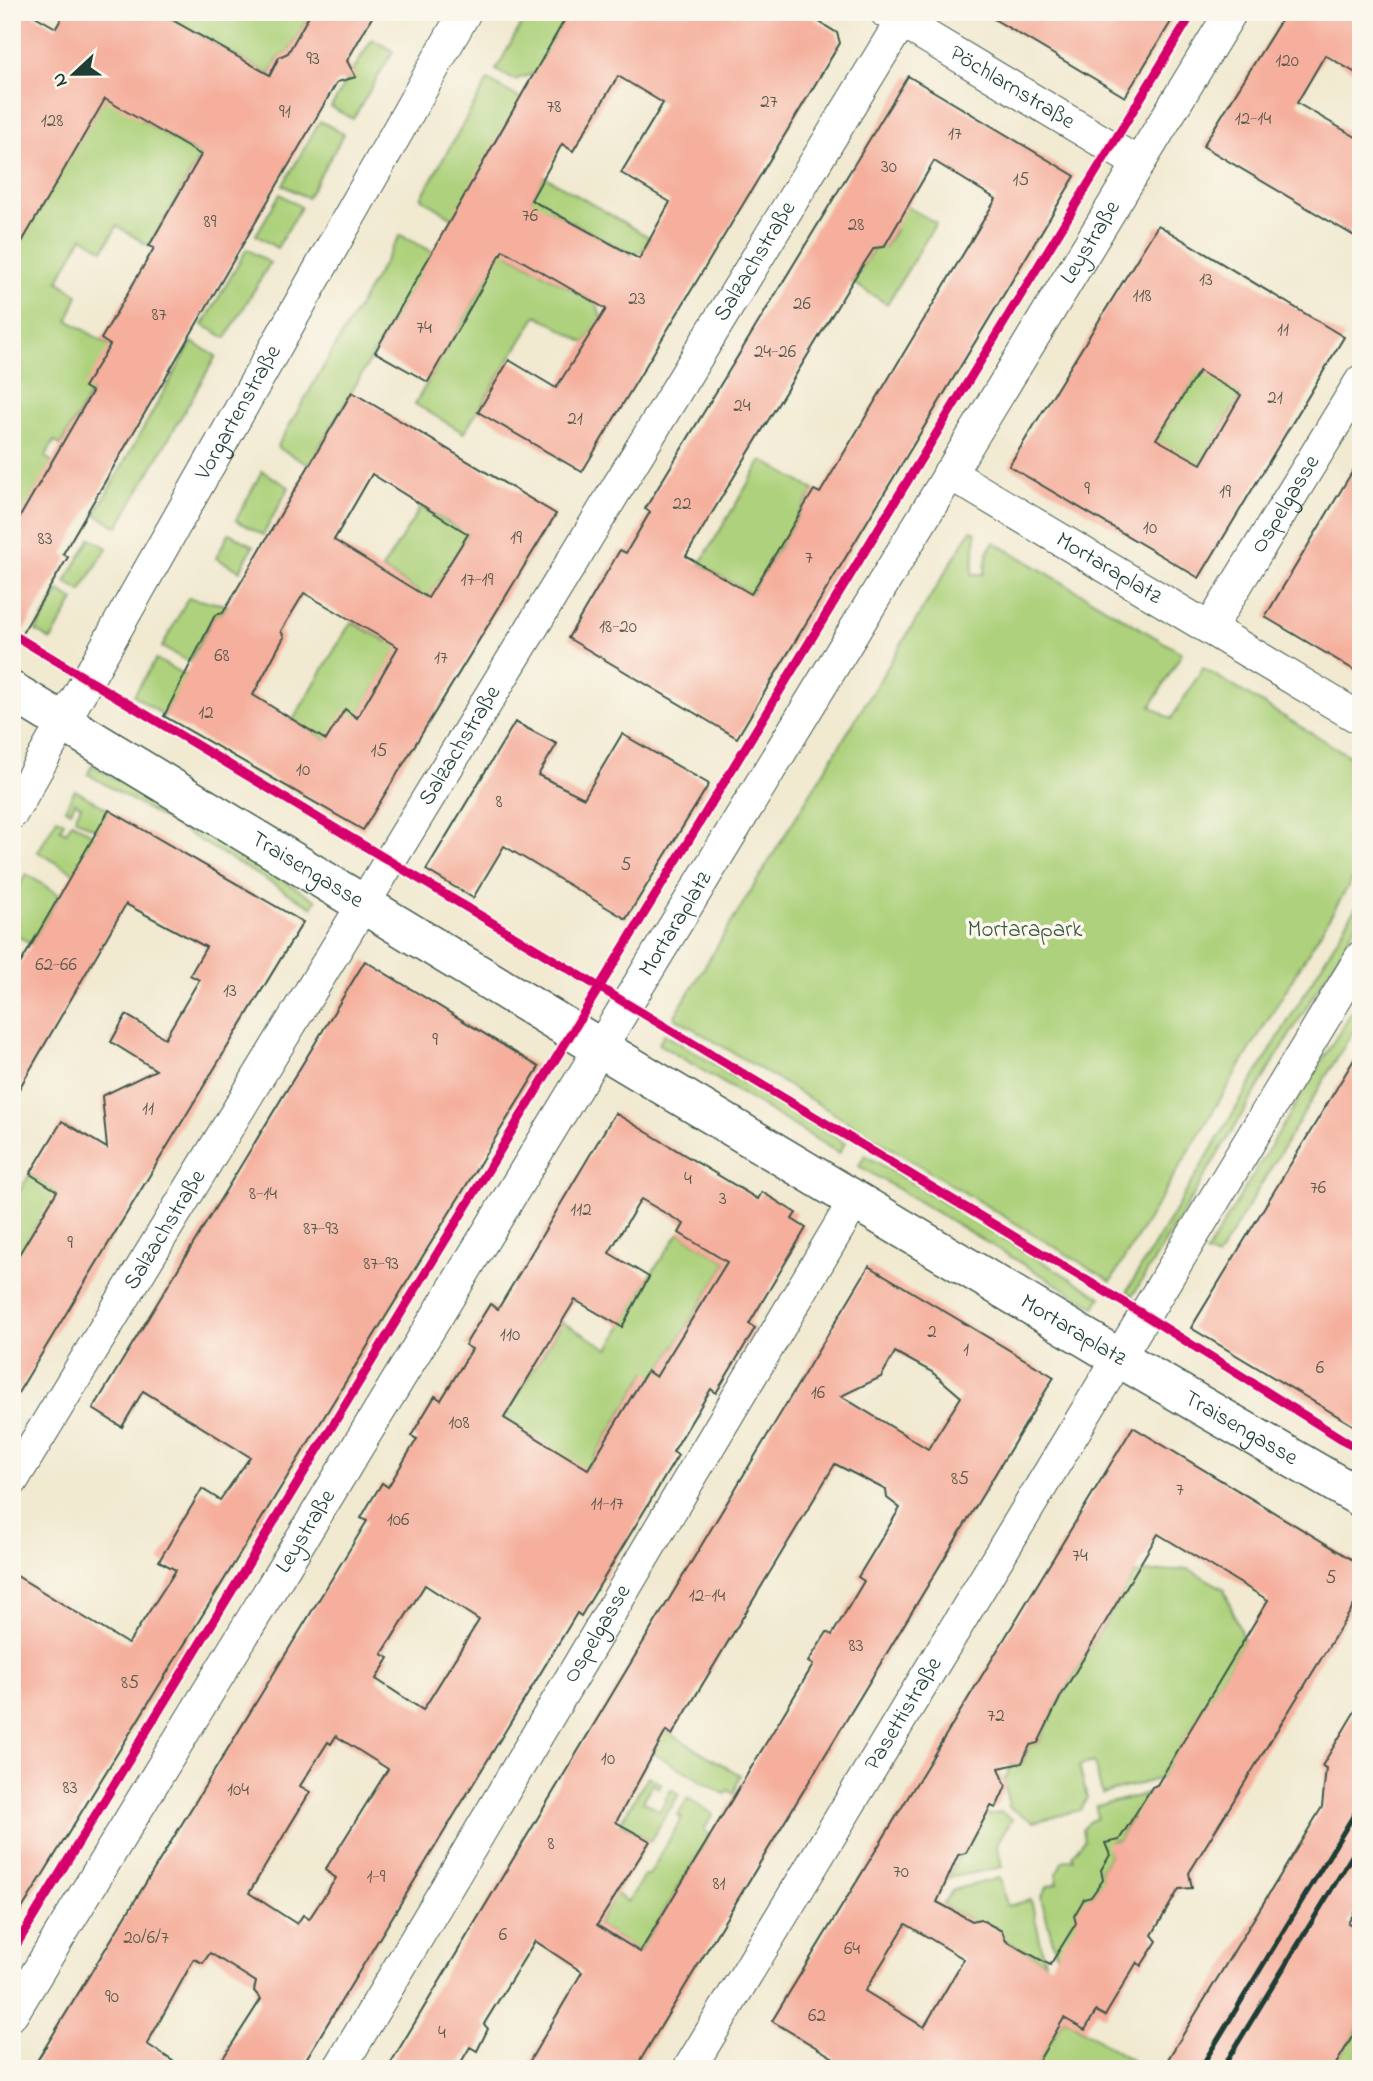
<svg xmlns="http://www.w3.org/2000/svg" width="1373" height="2081" font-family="'Indie Flower',sans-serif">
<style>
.green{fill:#add17b;stroke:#668758;stroke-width:2}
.building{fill:#f5af9c;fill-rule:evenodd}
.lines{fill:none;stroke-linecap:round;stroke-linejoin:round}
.minor-casing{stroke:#3e574b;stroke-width:34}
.tertiary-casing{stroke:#3e574b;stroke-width:41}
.minor{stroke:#fff;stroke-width:32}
.tertiary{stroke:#fff;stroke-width:38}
.rail{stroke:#1f3d34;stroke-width:5}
.cycleway-casing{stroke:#fbf7ec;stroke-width:13}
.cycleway{stroke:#d6006c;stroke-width:9}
.labels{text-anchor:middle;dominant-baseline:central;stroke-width:7;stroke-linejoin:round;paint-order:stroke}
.number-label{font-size:19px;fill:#545a4e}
.street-label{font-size:23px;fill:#1f3d34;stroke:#fbf7ec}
.park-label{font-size:23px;fill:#3b5b42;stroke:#fbf7ec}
</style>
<rect width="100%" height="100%" fill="#fbf7ec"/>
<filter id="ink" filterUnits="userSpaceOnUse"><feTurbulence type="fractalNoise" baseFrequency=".0143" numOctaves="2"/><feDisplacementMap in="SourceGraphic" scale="14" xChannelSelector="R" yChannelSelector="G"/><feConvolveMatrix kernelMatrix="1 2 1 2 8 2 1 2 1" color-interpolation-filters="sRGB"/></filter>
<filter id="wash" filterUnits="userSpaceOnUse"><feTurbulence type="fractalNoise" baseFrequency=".00686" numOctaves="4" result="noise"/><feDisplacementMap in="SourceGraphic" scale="28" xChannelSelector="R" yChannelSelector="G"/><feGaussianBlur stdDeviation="1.57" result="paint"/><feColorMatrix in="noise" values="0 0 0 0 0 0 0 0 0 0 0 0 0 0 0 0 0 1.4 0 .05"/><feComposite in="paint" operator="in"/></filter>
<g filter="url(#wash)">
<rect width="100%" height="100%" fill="#f1e9d0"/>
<!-- green -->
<g class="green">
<path d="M155,12H311L288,53L279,57L270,75L192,31L141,120L200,156L149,246L117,226L103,250L82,237L58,281L78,295L68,320L117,350L60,445L54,441L45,457L53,462L15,527L20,529L13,540L12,553V257Z"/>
<path d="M528,12H569L536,73L514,80L496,70Z"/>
<path d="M372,39L393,51L353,119L331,107Z"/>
<path d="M488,80L521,99L453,218L421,198Z"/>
<path d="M320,121L344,134L307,198L283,185Z"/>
<path d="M544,176L650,238L643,251L631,254L547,209L527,206Z"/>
<path d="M280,194L301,207L277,248L256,235Z"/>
<path d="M902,204L936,223L887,304L852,282L874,248L884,247L895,230L892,221Z"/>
<path d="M515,220L524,224L508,253L597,304L601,318L585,343L537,315L464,433L415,404L484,284Z"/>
<path d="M400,235L433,252L309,465L277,447Z"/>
<path d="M247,249L270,263L226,338L203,325Z"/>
<path d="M192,342L216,356L118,527L95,514Z"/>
<path d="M1202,365L1241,395L1201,464L1150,449Z"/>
<path d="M762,460L814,490L751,594L700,564Z"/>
<path d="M262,471L289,487L263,535L236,520Z"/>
<path d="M421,507L458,528L475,523L422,609L419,592L382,569Z"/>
<path d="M971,530L976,533L972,574H984L988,551L994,542L1182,653L1151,706L1171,719L1203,668L1361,763V865L1111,1281L674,1017Z"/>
<path d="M229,533L253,546L240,571L216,558Z"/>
<path d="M91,538L107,548L81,591L65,582Z"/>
<path d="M59,591L74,600L51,640L36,631Z"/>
<path d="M188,598L227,605L223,613L215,615L189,662L162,647Z"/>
<path d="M351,622L388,642L395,632L404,639L340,748L293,720Z"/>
<path d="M156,659L186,676L164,716L134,695Z"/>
<path d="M92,765L316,900L312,907L88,774Z"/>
<path d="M75,790L109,810L98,831L75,818L81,806L75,802L71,811L65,809Z"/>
<path d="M57,818L64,822L60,829L66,832L72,822L95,836L74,873L38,852Z"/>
<path d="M26,874L60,895L32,944L12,933L16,918L12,915V899Z"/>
<path d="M1361,899V917L1133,1295L1127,1291Z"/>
<path d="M1361,996V1018L1217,1258L1206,1253Z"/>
<path d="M664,1034L845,1143L839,1153L659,1044Z"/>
<path d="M865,1155L1101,1297L1095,1307L859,1166Z"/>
<path d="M30,1174L68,1197L50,1218L39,1221L29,1238L33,1247L12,1267V1203Z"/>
<path d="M679,1233L727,1262L656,1377L646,1372L584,1475C559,1450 535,1435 501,1424L562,1322L609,1349L649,1277Z"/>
<path d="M1189,1569L1224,1589L1244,1641L1162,1778L1102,1794L1094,1762L1079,1766L1087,1798L1080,1810L1034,1822L1009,1807L1004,1780L1012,1765L1022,1763L1030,1745L1038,1743L1061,1696L1134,1574Z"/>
<path d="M659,1727L740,1775L734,1794L728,1790L725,1794L653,1753Z"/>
<path d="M648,1776L662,1784L659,1788L653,1784L643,1801L660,1811L671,1789L679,1794L650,1841L620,1823Z"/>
<path d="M1147,1794L1150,1800L1138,1821L1131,1818L1119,1840L1112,1841L1108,1849L1110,1855L1101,1870L1104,1880L1091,1897L1058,1961L1041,1898L1048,1886L1058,1883L1056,1874L1063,1861L1073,1859L1072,1855L1084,1840L1082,1830L1088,1822L1097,1818L1096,1806Z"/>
<path d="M688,1798L713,1814L704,1830L710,1835L640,1952L597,1925L616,1894L628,1902L644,1875H649L682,1817L678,1815Z"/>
<path d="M982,1811L990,1815L1001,1812L1012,1819L997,1844L1002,1867L948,1878Z"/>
<path d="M1000,1878L1007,1906L1031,1900L1045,1962L943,1905L952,1890Z"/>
<path d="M1064,2018L1145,2069H1034Z"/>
<path d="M1361,2022V2069H1333Z"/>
</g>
<g id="blocks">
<!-- building -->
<g class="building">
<path d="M12,12H28L56,28L65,12H158L270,75L279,57L288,53L311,12H375L347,61L356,77L337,82L63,554L68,557L12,650V542L20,529L14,527L92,392L84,387L110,345L101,339L154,248L149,246L201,155L105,99L12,259Z"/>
<path d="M569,12H803L837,33L840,43L582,472L478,412L509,360L556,388L606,309L503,250L428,382L375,352ZM618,76L663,103L621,173L670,202L639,259L531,200L562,144L573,151Z"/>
<path d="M982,12H1177L1125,97Z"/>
<path d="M1286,12H1361V76L1325,55L1297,103L1361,140V240L1203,146Z"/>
<path d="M908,76L1075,176L737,738L568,638L620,550L626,553L650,512L645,509ZM934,161L996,199L820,493L814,490L751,594L686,556L852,282L874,248L884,247Z"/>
<path d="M1158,225L1344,337L1199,578L1009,466ZM1199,371L1241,395L1201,464L1156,439Z"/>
<path d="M352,392L556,514L363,830L164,716L215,615L223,613ZM372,474L468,534L428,598L334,540ZM304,593L398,647L357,718L345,709L326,740L253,695L284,637L281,631Z"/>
<path d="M1361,457V674L1265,617Z"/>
<path d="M515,722L557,744L538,775L584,798L622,734L709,784L626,919L504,846L473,898L426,870Z"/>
<path d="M109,810L303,922L12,1403V1266L57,1191L30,1174L62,1121L107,1148L102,1096L156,1070L111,1042L126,1015L165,1038L199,980L190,975L206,947L126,904L12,1101V978Z"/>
<path d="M365,961L539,1067L12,1925V1573L128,1644L176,1570L159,1561L202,1489L220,1500L250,1457L143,1391L122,1427L93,1409Z"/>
<path d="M1361,1048V1430L1191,1328Z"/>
<path d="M615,1113L758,1199L762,1192L796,1213L792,1219L806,1228L749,1324L755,1328L742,1350L716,1393L711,1389L673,1452L678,1455L581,1616L577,1613L300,2069H216L261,1999L254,1991L256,1982L210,1953L203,1963L194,1959L147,2044L185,2069H32L367,1521L361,1518L369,1504L382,1483L388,1487L417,1439L411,1436L435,1396L441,1400L472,1349L465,1345L474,1330L490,1304L498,1309ZM641,1199L684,1224L679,1233L727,1262L656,1377L647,1371L588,1469L504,1418L575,1300L622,1327L649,1277L609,1253ZM425,1585L479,1620L423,1710L376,1679L389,1658L382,1654ZM336,1736L388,1769L325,1870L336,1878L309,1919L303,1915L297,1924L249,1893L310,1792L300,1786L328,1742L331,1744Z"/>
<path d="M869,1266L1054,1377L635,2069H525L582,1972L535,1941L484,2024L488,2029L477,2051L470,2047L457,2069H387ZM895,1352L932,1372L961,1397L928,1449L841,1396L881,1377ZM835,1464L886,1490L887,1498L900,1508L858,1577L864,1581L832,1635L827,1632L808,1662L813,1665L640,1952L597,1925L650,1841L616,1822L666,1731L672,1735Z"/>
<path d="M1133,1427L1361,1565V1594L1189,1873L1192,1888L1179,1889L1152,1935L1157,1941L1141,1966L1137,1962L1105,2016L1096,2011L1085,2030L1064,2018L1034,2069H852L772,2021ZM1158,1534L1268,1600L1157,1785L1152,1787L1119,1840L1105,1843L1110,1855L1101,1870L1103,1880L1091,1897L1084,1899L1074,1916L1076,1923L1050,1965L1006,1941L1002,1931L980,1919L972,1921L937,1902L958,1855L966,1853L991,1806L996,1808L1006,1786L999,1768L1022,1763L1030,1745L1038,1743L1061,1696ZM906,1924L964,1959L924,2027L865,1991Z"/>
<path d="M1361,1701V1902L1348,1923L1361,1931V2022L1333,2069H1162L1322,1807L1326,1768L1322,1766Z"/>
</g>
</g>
</g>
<g filter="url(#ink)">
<use href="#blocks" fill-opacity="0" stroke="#3e574b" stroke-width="2"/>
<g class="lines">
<!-- minor casing -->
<g class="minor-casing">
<g id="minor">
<path id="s1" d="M886,12L1138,163"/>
<path id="s2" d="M949,473L1361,719"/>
<path id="s3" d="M1210,628L1361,381"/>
<path id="s4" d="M12,813L465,12"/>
<path id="s5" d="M12,1481L907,12"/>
<path id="s6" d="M12,2014L1231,12"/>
<path id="s7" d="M339,2069L855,1200"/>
<path id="s8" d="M689,2069L1361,957"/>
</g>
</g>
<!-- tertiary casing -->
<g class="tertiary-casing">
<g id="tertiary">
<path id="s9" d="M12,691L602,1049L1121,1359L1361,1498"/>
</g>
</g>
<!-- minor -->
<use href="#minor" class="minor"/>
<!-- tertiary -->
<use href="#tertiary" class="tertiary"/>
<!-- rail -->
<g class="rail">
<path d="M1200,2069L1361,1803"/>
<path d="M1222,2069L1361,1841"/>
</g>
<!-- cycleway casing -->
<g class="cycleway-casing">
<g id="cycleway">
<path d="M12,634L1146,1316L1361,1451"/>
<path d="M12,1952L1193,12"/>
</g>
</g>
<!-- cycleway -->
<use href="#cycleway" class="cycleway"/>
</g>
</g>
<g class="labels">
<!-- number labels -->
<g class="number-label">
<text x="313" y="59">93</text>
<text x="1287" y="61">120</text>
<text x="769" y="102">27</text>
<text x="554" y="107">78</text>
<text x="285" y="112">91</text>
<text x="1253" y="119">12-14</text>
<text x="52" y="121">128</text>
<text x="955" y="134">17</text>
<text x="889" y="167">30</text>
<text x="1021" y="180">15</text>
<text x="530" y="216">76</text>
<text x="210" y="222">89</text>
<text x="856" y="225">28</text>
<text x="1206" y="280">13</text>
<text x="1142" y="296">118</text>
<text x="637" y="299">23</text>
<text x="802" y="304">26</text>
<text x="159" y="315">87</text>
<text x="424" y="328">74</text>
<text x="1283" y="330">11</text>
<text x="775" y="352">24-26</text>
<text x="1275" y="398">21</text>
<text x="742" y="406">24</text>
<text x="575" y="419">21</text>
<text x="1087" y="489">9</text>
<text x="1225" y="492">19</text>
<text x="682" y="504">22</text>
<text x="1150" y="528">10</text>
<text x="516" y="538">19</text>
<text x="45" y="539">83</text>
<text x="809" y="558">7</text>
<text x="477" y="580">17-19</text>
<text x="618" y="627">18-20</text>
<text x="222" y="656">68</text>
<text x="441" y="658">17</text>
<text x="206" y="713">12</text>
<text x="379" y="751">15</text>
<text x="303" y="770">10</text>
<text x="499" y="802">8</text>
<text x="626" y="865">5</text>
<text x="56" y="965">62-66</text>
<text x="230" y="991">13</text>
<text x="435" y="1040">9</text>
<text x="148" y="1109">11</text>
<text x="688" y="1179">4</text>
<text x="1318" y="1188">76</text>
<text x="263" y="1194">8-14</text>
<text x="723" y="1199">3</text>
<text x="581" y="1210">112</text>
<text x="321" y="1229">87-93</text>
<text x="70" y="1243">9</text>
<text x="381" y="1264">87-93</text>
<text x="932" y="1332">2</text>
<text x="510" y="1335">110</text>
<text x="966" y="1350">1</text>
<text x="1320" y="1368">6</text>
<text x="818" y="1393">16</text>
<text x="459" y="1423">108</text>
<text x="960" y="1479">85</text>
<text x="1180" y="1490">7</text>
<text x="607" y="1504">11-17</text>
<text x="398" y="1520">106</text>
<text x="1080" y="1556">74</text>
<text x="1331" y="1578">5</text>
<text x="707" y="1596">12-14</text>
<text x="856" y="1646">83</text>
<text x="130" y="1683">85</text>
<text x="996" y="1716">72</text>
<text x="608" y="1759">10</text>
<text x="70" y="1788">83</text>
<text x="238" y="1790">104</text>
<text x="551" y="1844">8</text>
<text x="901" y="1872">70</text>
<text x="376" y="1877">1-9</text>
<text x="719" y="1884">81</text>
<text x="503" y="1935">6</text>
<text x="146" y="1938">20/6/7</text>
<text x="852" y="1949">64</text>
<text x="112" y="1997">90</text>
<text x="817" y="2016">62</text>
<text x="442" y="2033">4</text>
</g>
<!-- street labels -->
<g class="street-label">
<text stroke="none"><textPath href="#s1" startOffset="147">Pöchlarnstraße</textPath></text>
<text stroke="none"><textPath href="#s6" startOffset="2074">Leystraße</textPath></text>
<text stroke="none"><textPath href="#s5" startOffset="1428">Salzachstraße</textPath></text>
<text stroke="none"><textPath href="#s4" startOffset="460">Vorgartenstraße</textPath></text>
<text stroke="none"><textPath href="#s3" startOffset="145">Ospelgasse</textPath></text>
<text stroke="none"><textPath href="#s2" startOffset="186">Mortaraplatz</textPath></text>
<text stroke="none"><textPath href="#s5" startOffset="861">Salzachstraße</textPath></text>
<text stroke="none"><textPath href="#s9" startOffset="345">Traisengasse</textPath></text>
<text stroke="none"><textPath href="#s6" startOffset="1276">Mortaraplatz</textPath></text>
<text stroke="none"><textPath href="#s5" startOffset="294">Salzachstraße</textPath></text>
<text stroke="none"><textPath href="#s9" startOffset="1239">Mortaraplatz</textPath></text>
<text stroke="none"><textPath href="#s9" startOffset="1433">Traisengasse</textPath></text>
<text stroke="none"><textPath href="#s6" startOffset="565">Leystraße</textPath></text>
<text stroke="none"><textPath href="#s7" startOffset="506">Ospelgasse</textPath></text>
<text stroke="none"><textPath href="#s8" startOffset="415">Pasettistraße</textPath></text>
</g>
<!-- park labels -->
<g class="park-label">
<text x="1025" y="930">Mortarapark</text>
</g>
</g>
<!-- margin -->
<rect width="1373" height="2081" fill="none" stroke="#fbf7ec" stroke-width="42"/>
<!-- north arrow -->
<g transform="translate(74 74) rotate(248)" stroke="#fbf7ec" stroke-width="5" paint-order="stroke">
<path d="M0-5L12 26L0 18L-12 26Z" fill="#1f3d34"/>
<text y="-10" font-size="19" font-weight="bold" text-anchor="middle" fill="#1f3d34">N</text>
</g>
</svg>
